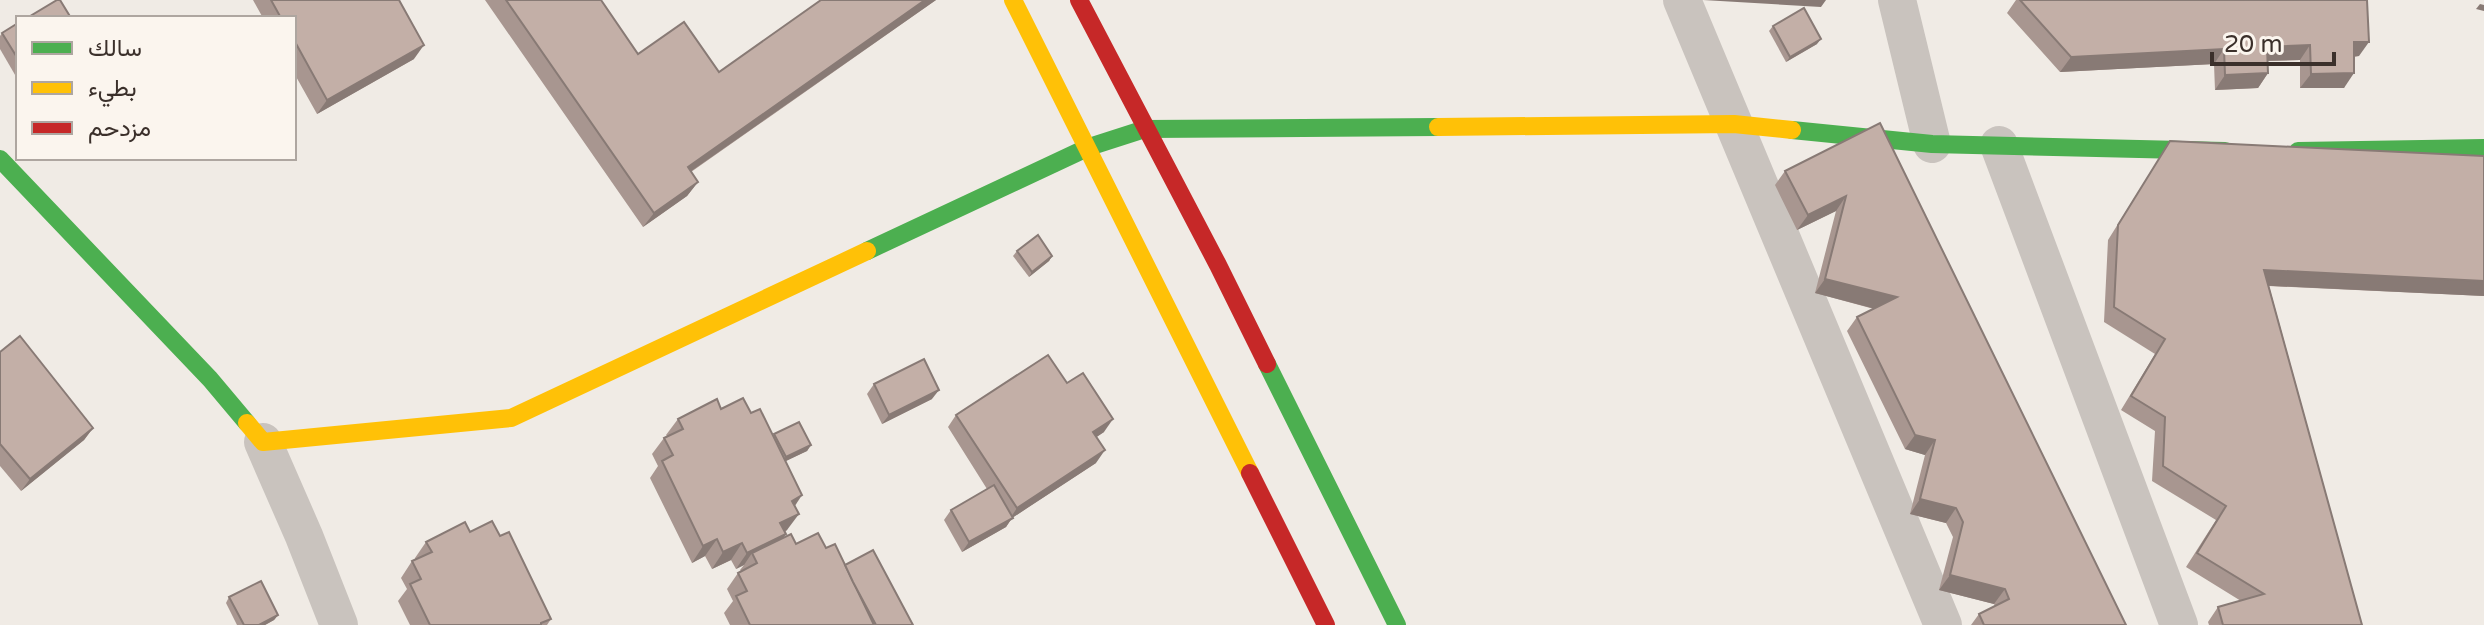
<svg xmlns="http://www.w3.org/2000/svg" width="2484" height="625" font-family="'Varela Round',Vazirmatn,sans-serif">
<style>
.lines{fill:none;stroke-linecap:round;stroke-linejoin:round}
.street{stroke:#c9c3be;stroke-width:38}
.fast{stroke:#4caf50;stroke-width:18}
.slow{stroke:#ffc107;stroke-width:18}
.jam{stroke:#c62828;stroke-width:18}
.wall{fill:#a89690}
.shaded-wall{fill:#887a75}
.building{fill:#c3afa7;stroke:#887a75;stroke-width:2}
</style>
<rect width="100%" height="100%" fill="#f0ebe5"/>
<g class="lines">
<!-- street -->
<g class="street">
<path d="M1682,0L1943,625"/>
<path d="M1897,0L1932,144"/>
<path d="M1999,145L2179,625"/>
<path d="M263,442L304,536L339,625"/>
</g>
<!-- fast -->
<g class="fast">
<path d="M1792,130L1932,144L2225,151"/>
<path d="M2298,151L2484,148"/>
<path d="M0,159L210,379L247,423"/>
<path d="M867,251L1089,147L1145,129L1438,127"/>
<path d="M1267,364L1397,625"/>
</g>
<!-- slow -->
<g class="slow">
<path d="M1013,0L1250,473"/>
<path d="M1438,127L1734,124L1792,130"/>
<path d="M247,423L263,442L511,418L867,251"/>
</g>
<!-- jam -->
<g class="jam">
<path d="M1079,0L1218,265L1267,364"/>
<path d="M1250,473L1326,625"/>
</g>
</g>
<!-- wall -->
<g class="wall">
<path d="M253,0H399L414,59L317,114L294,73V18H263Z"/>
<path d="M485,0H601L638,54L719,72L821,0H936L691,172L698,182L687,196L643,227Z"/>
<path d="M2016,0H2367L2359,56L2354,57L2344,88H2300V60L2268,61V73L2258,88L2215,90L2214,64L2060,72L2007,13Z"/>
<path d="M18,23V80L0,49V36L2,33Z"/>
<path d="M1773,26L1817,44L1786,62L1769,31Z"/>
<path d="M1880,123L2126,625H1971L1979,614L1995,606L1994,604L1939,590L1953,537L1946,523L1910,514L1925,455L1905,449L1847,331L1857,317L1874,309L1815,293L1836,211L1797,230L1775,185L1785,171Z"/>
<path d="M2170,141L2484,296L2269,286L2362,625H2209L2208,622L2218,607L2241,601L2186,567L2216,520L2152,481L2155,431L2121,410L2155,354L2104,322L2108,240Z"/>
<path d="M1017,251L1052,256L1049,261L1029,277L1013,256Z"/>
<path d="M0,352L93,428L84,440L21,491L0,466Z"/>
<path d="M1067,383L1104,432L1096,437V463L1012,518L1006,527L962,552L944,520L951,510L987,489L948,427L956,415Z"/>
<path d="M874,384L932,399L882,424L867,394Z"/>
<path d="M721,409L751,413L773,436L774,434L811,445L807,451L785,461L795,506L787,530L785,532L783,538L796,544L826,548L913,625H730L724,613L733,601L727,589L738,573L741,571L740,570L744,565L736,569L731,560L712,569L705,556L692,563L650,478L658,466L652,454L664,438L667,436L666,435L678,419Z"/>
<path d="M470,532L500,536L551,619L547,625H410L398,601L407,589L401,578L412,561L415,560V558L426,542Z"/>
<path d="M229,597L278,615L274,620L265,625H237L226,603Z"/>
</g>
<!-- shaded-wall -->
<g class="shaded-wall">
<path d="M925,0H936L677,181L688,167Z"/>
<path d="M1703,0H1826L1821,7Z"/>
<path d="M2480,4L2484,5V11L2476,9Z"/>
<path d="M1821,39L1817,44L1786,62L1790,57Z"/>
<path d="M2354,42H2369L2359,56L2343,57Z"/>
<path d="M424,45L414,59L317,114L327,100Z"/>
<path d="M2310,45L2300,60L2257,61L2267,47Z"/>
<path d="M2224,49L2214,64L2060,72L2071,57Z"/>
<path d="M2268,73L2258,88L2215,90L2225,75Z"/>
<path d="M2354,73L2344,88H2300L2311,74Z"/>
<path d="M698,182L687,196L643,227L654,213Z"/>
<path d="M1846,196L1836,211L1797,230L1808,215Z"/>
<path d="M1052,256L1049,261L1029,277L1032,272Z"/>
<path d="M2264,270L2484,281V296L2254,285Z"/>
<path d="M1825,279L1897,297L1887,312L1815,293Z"/>
<path d="M939,390L932,399L882,424L889,415Z"/>
<path d="M1113,419L1104,432L1085,445L1093,432Z"/>
<path d="M93,428L84,440L21,491L30,479Z"/>
<path d="M1915,435L1935,440L1925,455L1905,449Z"/>
<path d="M811,445L807,451L782,463L786,457Z"/>
<path d="M1105,450L1096,463L1012,518L1006,527L962,552L969,542L1009,520L1017,508Z"/>
<path d="M802,495L791,512L792,501Z"/>
<path d="M1920,499L1956,508L1946,523L1910,514Z"/>
<path d="M799,514L787,530L769,539L780,523Z"/>
<path d="M786,534L774,550L752,553L744,565L736,569L747,553Z"/>
<path d="M717,539L705,556L692,563L703,546Z"/>
<path d="M742,543L731,560L712,569L723,552Z"/>
<path d="M1950,575L2005,589L1994,604L1939,590Z"/>
<path d="M278,615L274,620L265,625H259Z"/>
</g>
<!-- building -->
<g class="building">
<path d="M57,0H60L71,18H27Z"/>
<path d="M271,0H399L424,45L327,100L294,40V18H281Z"/>
<path d="M506,0H601L638,54L684,22L719,72L821,0H925L688,167L698,182L654,213Z"/>
<path d="M2020,0H2367L2369,42H2354V73L2311,74L2310,45L2267,47L2268,73L2225,75L2224,49L2071,57Z"/>
<path d="M1804,8L1821,39L1790,57L1773,26Z"/>
<path d="M18,23V59L2,33Z"/>
<path d="M1880,123L2126,625H1984L1979,614L2009,599L2005,589L1950,575L1963,522L1956,508L1920,499L1935,440L1915,435L1857,317L1897,297L1825,279L1846,196L1808,215L1785,171Z"/>
<path d="M2170,141L2484,156V281L2264,270L2362,625H2223L2218,607L2264,594L2197,553L2226,506L2163,466L2165,417L2131,396L2165,339L2114,307L2118,225Z"/>
<path d="M1038,235L1052,256L1032,272L1017,251Z"/>
<path d="M20,336L93,428L30,479L0,444V352Z"/>
<path d="M1048,355L1067,383L1083,373L1113,419L1093,432L1105,450L1017,508L956,415Z"/>
<path d="M924,359L939,390L889,415L874,384Z"/>
<path d="M743,398L751,413L760,409L802,495L792,501L799,514L780,523L786,534L747,553L742,543L723,552L717,539L703,546L662,461L673,455L664,438L683,429L678,419L717,399L721,409Z"/>
<path d="M799,422L811,445L786,457L774,434Z"/>
<path d="M994,485L1013,518L969,542L951,510Z"/>
<path d="M492,521L500,536L509,532L551,619L541,623V625H430L410,584L421,579L412,561L432,552L426,542L465,522L470,532Z"/>
<path d="M818,533L826,548L835,544L874,625H750L736,596L747,591L738,573L757,563L752,553L791,534L796,544Z"/>
<path d="M873,550L913,625H876L853,582L845,565Z"/>
<path d="M261,581L278,615L259,625H244L229,597Z"/>
</g>
<!-- legend -->
<rect x="16" y="16" width="280" height="144" fill="#fbf5ee" stroke="#aea6a0" stroke-width="2"/>
<rect x="32" y="42" width="40" height="12" fill="#4caf50" stroke="#aea6a0" stroke-width="2"/>
<text x="88" y="56" font-size="24" fill="#3b302b">سالك</text>
<rect x="32" y="82" width="40" height="12" fill="#ffc107" stroke="#aea6a0" stroke-width="2"/>
<text x="88" y="96" font-size="24" fill="#3b302b">بطيء</text>
<rect x="32" y="122" width="40" height="12" fill="#c62828" stroke="#aea6a0" stroke-width="2"/>
<text x="88" y="136" font-size="24" fill="#3b302b">مزدحم</text>
<!-- scale -->
<path d="M2212 52v12h122v-12" fill="none" stroke="#3b302b" stroke-width="4"/>
<text x="2224" y="52" font-size="24" fill="#3b302b" stroke="#fbf5ee" stroke-width="6" paint-order="stroke">20 m</text>
</svg>
